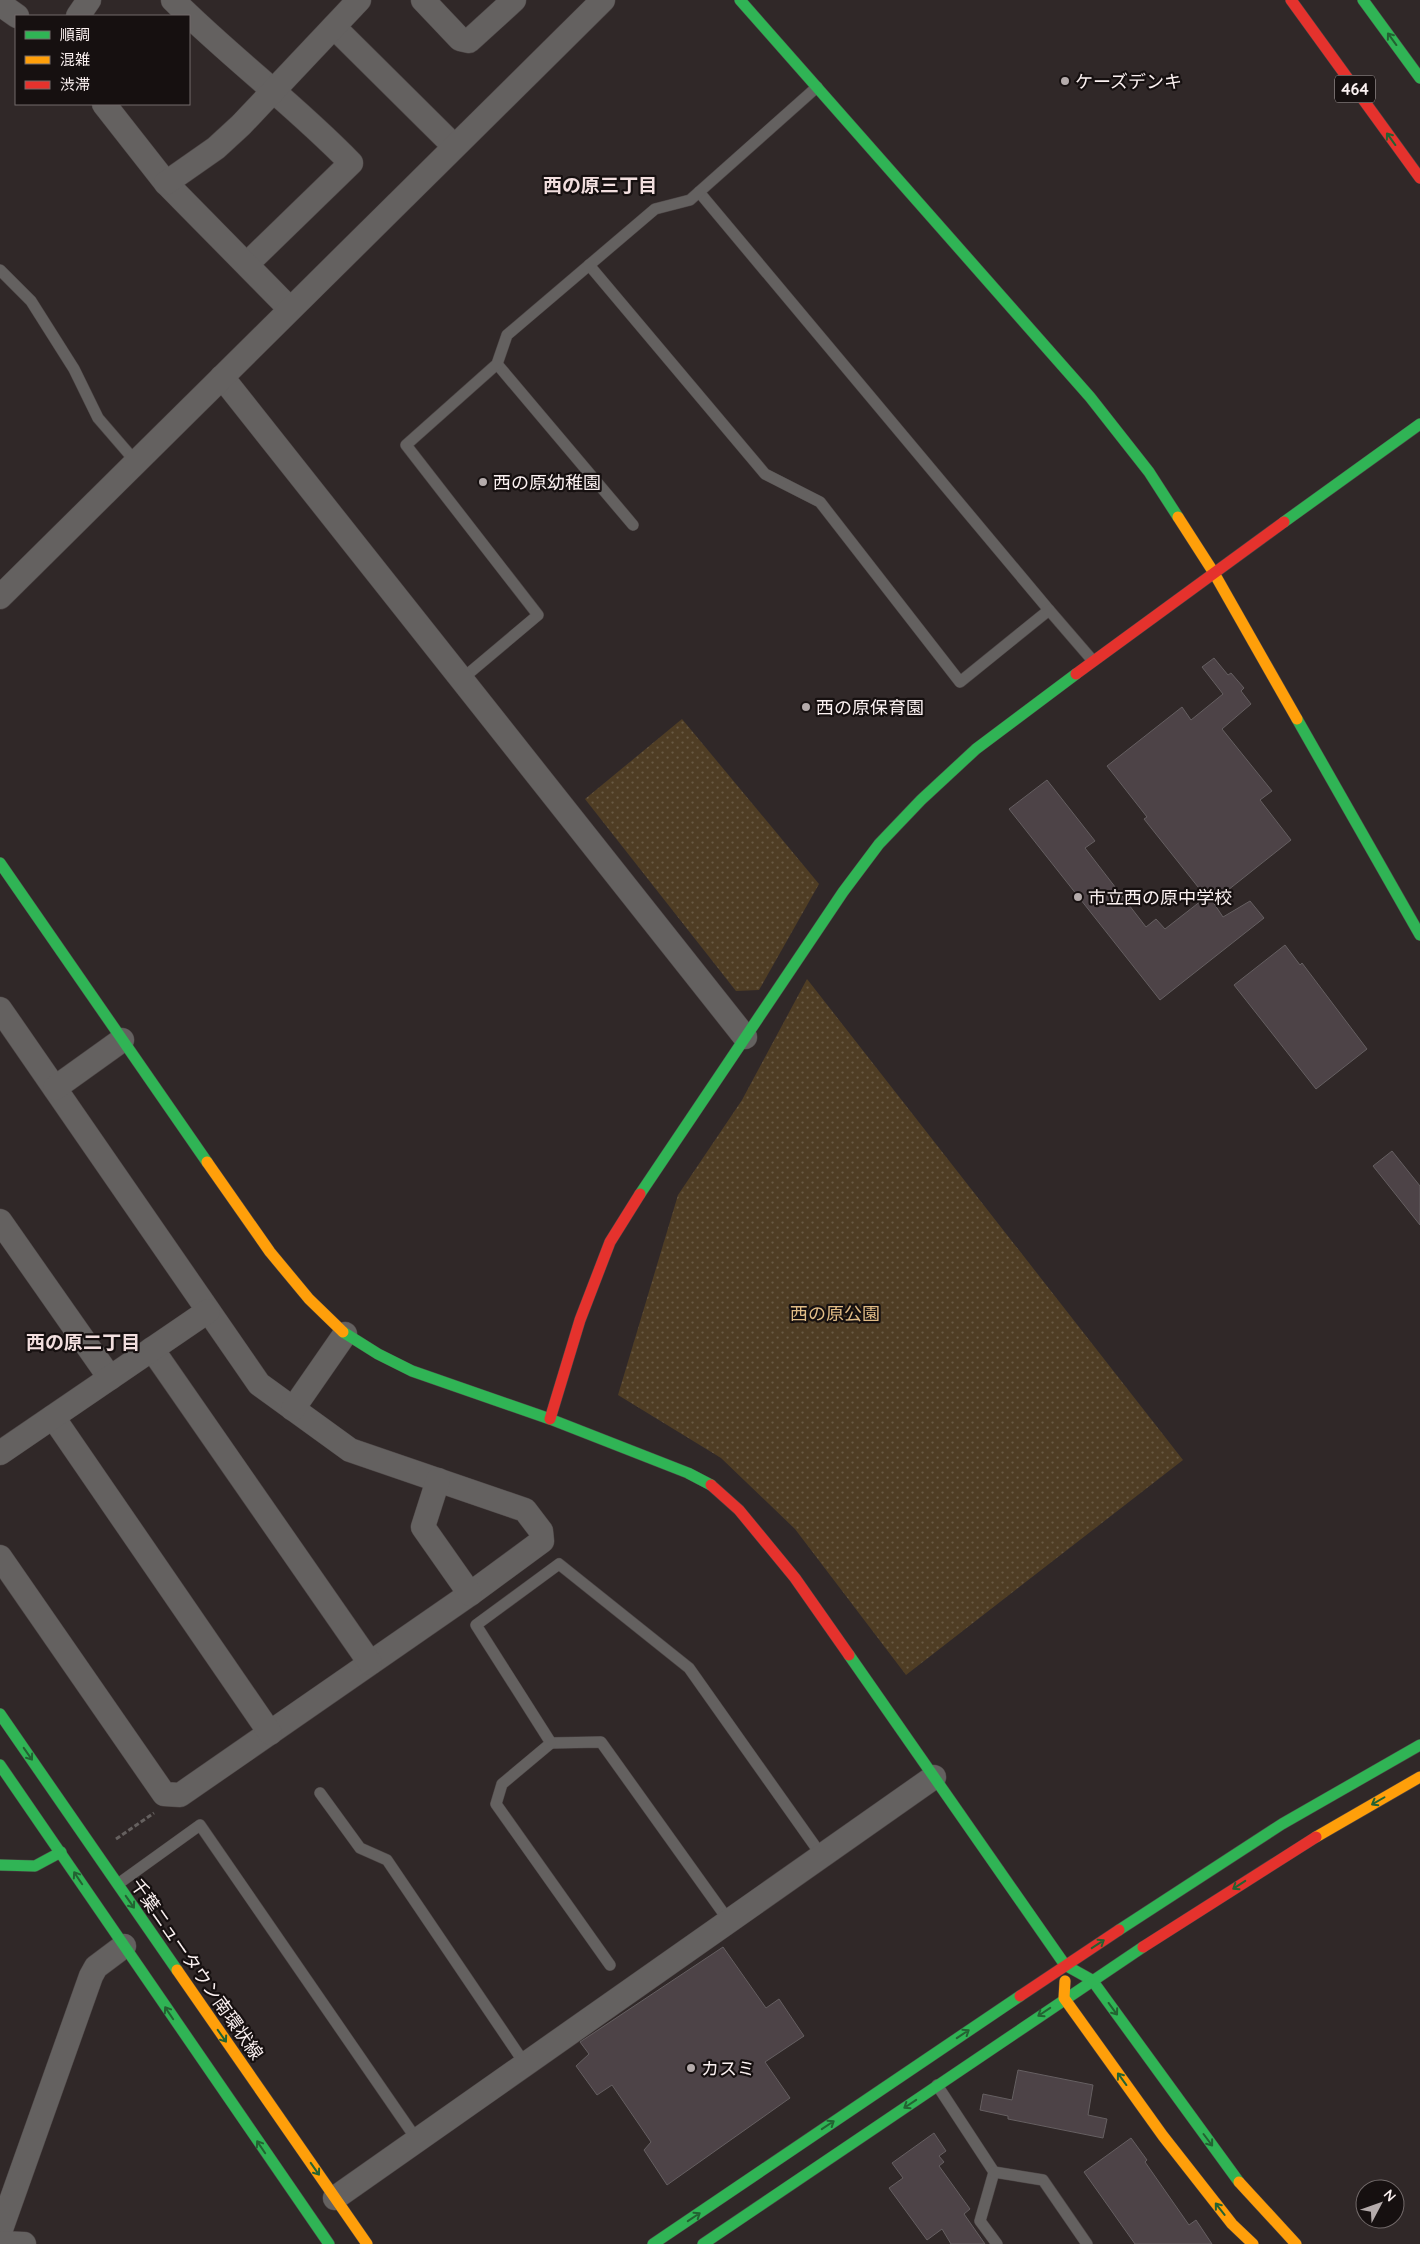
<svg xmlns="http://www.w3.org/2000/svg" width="1420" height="2244" font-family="Quicksand,'Noto Sans JP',sans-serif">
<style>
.grass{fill:url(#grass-dots)}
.building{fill:#4d4347;stroke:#655f61}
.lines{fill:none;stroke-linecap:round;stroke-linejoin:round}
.lane-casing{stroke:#4c4545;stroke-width:12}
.street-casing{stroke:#4c4545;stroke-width:25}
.fast-casing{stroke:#4c4545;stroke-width:12}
.slow-casing{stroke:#4c4545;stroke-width:12}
.jam-casing{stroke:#4c4545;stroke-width:12}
.path{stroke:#65605f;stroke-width:3;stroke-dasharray:5 2.5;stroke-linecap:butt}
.lane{stroke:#646160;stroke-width:11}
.street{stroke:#646160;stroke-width:24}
.fast{stroke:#30b455;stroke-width:11}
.slow{stroke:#ff9f0a;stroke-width:11}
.jam{stroke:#e5322d;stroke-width:11}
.oneway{stroke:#236232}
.poi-dot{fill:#b4abab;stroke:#161010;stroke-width:2}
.labels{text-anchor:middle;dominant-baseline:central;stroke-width:4.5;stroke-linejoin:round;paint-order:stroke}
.shield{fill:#161010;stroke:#b6aeae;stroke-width:1}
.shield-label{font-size:16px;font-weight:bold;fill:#fbf1f1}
.poi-label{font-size:18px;fill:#fbf1f1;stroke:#161010;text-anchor:start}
.park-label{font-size:18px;fill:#e1bc86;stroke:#161010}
.street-label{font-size:18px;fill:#fbf1f1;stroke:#161010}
.neighbourhood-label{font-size:19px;font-weight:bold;fill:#f2dfdf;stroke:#161010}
</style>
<defs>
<pattern id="grass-dots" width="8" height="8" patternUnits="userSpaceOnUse" patternTransform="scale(1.25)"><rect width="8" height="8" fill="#4f3d24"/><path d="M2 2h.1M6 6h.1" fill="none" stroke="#695a44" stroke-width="1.8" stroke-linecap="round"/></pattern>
</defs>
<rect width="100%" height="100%" fill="#302828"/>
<!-- grass -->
<g class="grass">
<path d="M682,719L819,884L759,990L736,991L585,799Z"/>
<path d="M807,979L1183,1460L906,1675L795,1529L721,1458L618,1395L678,1195L742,1100Z"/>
</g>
<!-- building -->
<g class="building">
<path d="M1214,658L1228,675L1231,673L1244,688L1241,691L1251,704L1222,729L1272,791L1260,800L1291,840L1213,902L1223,917L1250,901L1264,918L1160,1000L1009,809L1047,780L1095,841L1085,848L1146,927L1156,919L1165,929L1206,897L1144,819L1147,817L1107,766L1182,707L1191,720L1223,694L1202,667Z"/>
<path d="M1285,945L1300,965L1302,963L1367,1049L1316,1089L1234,985Z"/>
<path d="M1392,1151L1420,1186V1225L1373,1166Z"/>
<path d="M723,1947L766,2008L779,1999L804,2036L765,2062L790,2098L667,2185L644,2150L651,2142L612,2085L597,2095L576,2066L589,2054L580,2042Z"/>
<path d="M1018,2070L1093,2085L1088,2115L1107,2119L1103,2138L1008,2119V2116L980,2110L983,2094L1012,2100Z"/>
<path d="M934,2133L946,2151L939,2156L944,2162L939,2166L970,2209L964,2214L985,2244H951L942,2229L927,2240L889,2188L903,2178L892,2163Z"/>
<path d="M1131,2138L1147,2160L1145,2162L1189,2225L1196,2220L1212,2244H1135L1084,2172Z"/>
</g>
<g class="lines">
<!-- lane casing -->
<g class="lane-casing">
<g id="lane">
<path d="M699,192L1049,610"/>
<path d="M589,265L765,474L820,502L960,682L1049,610L1093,661"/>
<path d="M0,270L31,301L74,369L98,418L136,462"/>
<path d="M497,364L633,525"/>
<path d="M462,679L538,615L406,445L497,364L507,335L655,209L690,200L817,87"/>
<path d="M551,1743L601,1742L729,1921"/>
<path d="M320,1793L360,1848L387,1860L525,2064"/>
<path d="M118,1884L200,1825L417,2140"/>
<path d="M610,1965L496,1804L502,1784L551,1743L476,1625L559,1564L689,1668L822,1856"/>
<path d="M937,2085L994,2172L980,2221L997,2244"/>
<path d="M994,2172L1043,2180L1087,2244"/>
</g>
</g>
<!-- street casing -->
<g class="street-casing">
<g id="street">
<path d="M173,0C230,57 295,105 351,163L247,264"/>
<path d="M423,0L460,39L469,41L514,0"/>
<path d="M0,4L17,16"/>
<path d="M78,16L89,0"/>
<path d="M334,27L454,146"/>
<path d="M104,104L166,183L290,309"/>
<path d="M166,183L216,148L241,125L359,0"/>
<path d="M222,377L745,1037"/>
<path d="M0,597L603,0"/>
<path d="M0,1009L259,1384L350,1450L525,1510L541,1531L542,1541L470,1594L180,1795L164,1794L0,1557"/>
<path d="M55,1088L122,1040"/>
<path d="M0,1221L110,1378"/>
<path d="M152,1349L370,1663"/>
<path d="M293,1409L345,1334"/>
<path d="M53,1417L270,1733"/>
<path d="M0,1453L208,1311"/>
<path d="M438,1480L423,1527L470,1594"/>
<path d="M335,2198L934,1777"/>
<path d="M0,2232L91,1976L96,1967L124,1946"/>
<path d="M0,2243L24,2244"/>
</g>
</g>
<!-- fast casing -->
<g class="fast-casing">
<g id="fast">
<path d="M740,0L1090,397L1149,472L1178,517"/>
<path d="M1363,0L1420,78"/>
<path d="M1284,522L1420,424"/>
<path d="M1297,719L1420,935"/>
<path d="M0,863L207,1162"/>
<path d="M640,1194L843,892L879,844L921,800L976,749L1076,674"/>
<path d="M343,1332L378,1354L412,1371L550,1419L688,1473L711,1485"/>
<path d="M849,1655L1065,1965L1092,1980L1239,2182"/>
<path d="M0,1714L177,1970"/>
<path d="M0,1765L329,2244"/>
<path d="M0,1865L35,1866L61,1852"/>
<path d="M1119,1930L1282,1824L1420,1745"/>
<path d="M653,2244L1020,1996"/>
<path d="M703,2244L1143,1947"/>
</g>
</g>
<!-- slow casing -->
<g class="slow-casing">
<g id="slow">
<path d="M1178,517L1214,573L1297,719"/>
<path d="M207,1162L270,1252L309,1299L343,1332"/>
<path d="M1316,1837L1420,1777"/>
<path d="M177,1970L367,2244"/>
<path d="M1065,1981L1064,1998L1163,2136L1232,2224L1253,2244"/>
<path d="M1239,2182L1296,2244"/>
</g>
</g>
<!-- jam casing -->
<g class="jam-casing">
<g id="jam">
<path d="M1291,0L1420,178"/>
<path d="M1076,674L1284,522"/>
<path d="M550,1419L580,1320L610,1242L640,1194"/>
<path d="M711,1485L739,1510L795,1578L849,1655"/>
<path d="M1143,1947L1316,1837"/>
<path d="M1020,1996L1119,1930"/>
</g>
</g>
<!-- path -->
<path class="path" d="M116,1839L154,1813"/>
<!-- lane -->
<use href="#lane" class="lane"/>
<!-- street -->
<use href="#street" class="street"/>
<!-- fast -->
<use href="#fast" class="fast"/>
<!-- slow -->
<use href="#slow" class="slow"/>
<!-- jam -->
<use href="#jam" class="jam"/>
</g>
<!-- one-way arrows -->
<defs><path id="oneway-shaft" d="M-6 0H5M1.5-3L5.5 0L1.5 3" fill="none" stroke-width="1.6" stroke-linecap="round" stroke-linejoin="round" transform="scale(1.25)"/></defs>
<g class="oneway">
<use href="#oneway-shaft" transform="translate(1392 39) rotate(-126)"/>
<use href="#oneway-shaft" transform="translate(1391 139) rotate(-126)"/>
<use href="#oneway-shaft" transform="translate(28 1754) rotate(55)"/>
<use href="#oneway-shaft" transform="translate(1378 1801) rotate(150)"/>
<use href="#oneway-shaft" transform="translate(78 1878) rotate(-124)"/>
<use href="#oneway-shaft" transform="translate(1239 1885) rotate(147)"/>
<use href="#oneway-shaft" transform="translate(130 1902) rotate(55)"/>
<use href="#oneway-shaft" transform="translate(1098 1944) rotate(-33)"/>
<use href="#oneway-shaft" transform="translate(1113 2009) rotate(54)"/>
<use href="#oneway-shaft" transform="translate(1044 2012) rotate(146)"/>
<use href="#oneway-shaft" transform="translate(169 2013) rotate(-124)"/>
<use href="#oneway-shaft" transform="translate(963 2034) rotate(-34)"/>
<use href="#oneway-shaft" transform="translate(222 2036) rotate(55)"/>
<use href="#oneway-shaft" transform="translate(1122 2079) rotate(-126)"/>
<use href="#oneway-shaft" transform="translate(910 2104) rotate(146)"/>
<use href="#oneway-shaft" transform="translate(828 2125) rotate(-34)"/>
<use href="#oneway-shaft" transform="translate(1208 2140) rotate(53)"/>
<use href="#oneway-shaft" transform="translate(261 2147) rotate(-124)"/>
<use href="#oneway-shaft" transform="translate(315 2169) rotate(55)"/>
<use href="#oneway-shaft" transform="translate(1220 2209) rotate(-128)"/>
<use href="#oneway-shaft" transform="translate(694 2217) rotate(-34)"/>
</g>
<!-- markers -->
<g class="poi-dot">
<circle cx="1065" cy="81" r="5"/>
<circle cx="483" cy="482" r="5"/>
<circle cx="806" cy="707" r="5"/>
<circle cx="1078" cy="897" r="5"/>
<circle cx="691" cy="2068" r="5"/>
</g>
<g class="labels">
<!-- shield labels -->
<rect class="shield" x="1335" y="75.5" width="40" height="27" rx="4"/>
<g class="shield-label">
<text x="1355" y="89">464</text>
</g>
<!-- poi labels -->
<g class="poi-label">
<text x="1075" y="81">ケーズデンキ</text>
<text x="493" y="482">西の原幼稚園</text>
<text x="816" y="707">西の原保育園</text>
<text x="1088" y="897">市立西の原中学校</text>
<text x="701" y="2068">カスミ</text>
</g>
<!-- park labels -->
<g class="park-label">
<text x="835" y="1313">西の原公園</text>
</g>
<!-- street labels -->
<g class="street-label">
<text transform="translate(197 1969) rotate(55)">千葉ニュータウン南環状線</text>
</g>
<!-- neighbourhood labels -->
<g class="neighbourhood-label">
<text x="600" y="185">西の原三丁目</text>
<text x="83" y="1342">西の原二丁目</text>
</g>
</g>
<!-- legend -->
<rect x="15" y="15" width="175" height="90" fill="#161010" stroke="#726a6a"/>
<rect x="25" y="31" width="25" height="8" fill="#30b455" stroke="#726a6a"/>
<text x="60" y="40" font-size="15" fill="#fbf1f1">順調</text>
<rect x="25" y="56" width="25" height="8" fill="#ff9f0a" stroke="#726a6a"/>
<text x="60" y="65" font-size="15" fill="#fbf1f1">混雑</text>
<rect x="25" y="81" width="25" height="8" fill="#e5322d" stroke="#726a6a"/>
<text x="60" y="90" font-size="15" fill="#fbf1f1">渋滞</text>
<!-- north arrow -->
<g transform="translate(1380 2204) rotate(49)"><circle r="24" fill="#161010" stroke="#726a6a"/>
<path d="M0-4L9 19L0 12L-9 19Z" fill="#b4abab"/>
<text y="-8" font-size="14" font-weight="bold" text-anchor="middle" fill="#fbf1f1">N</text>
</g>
</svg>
